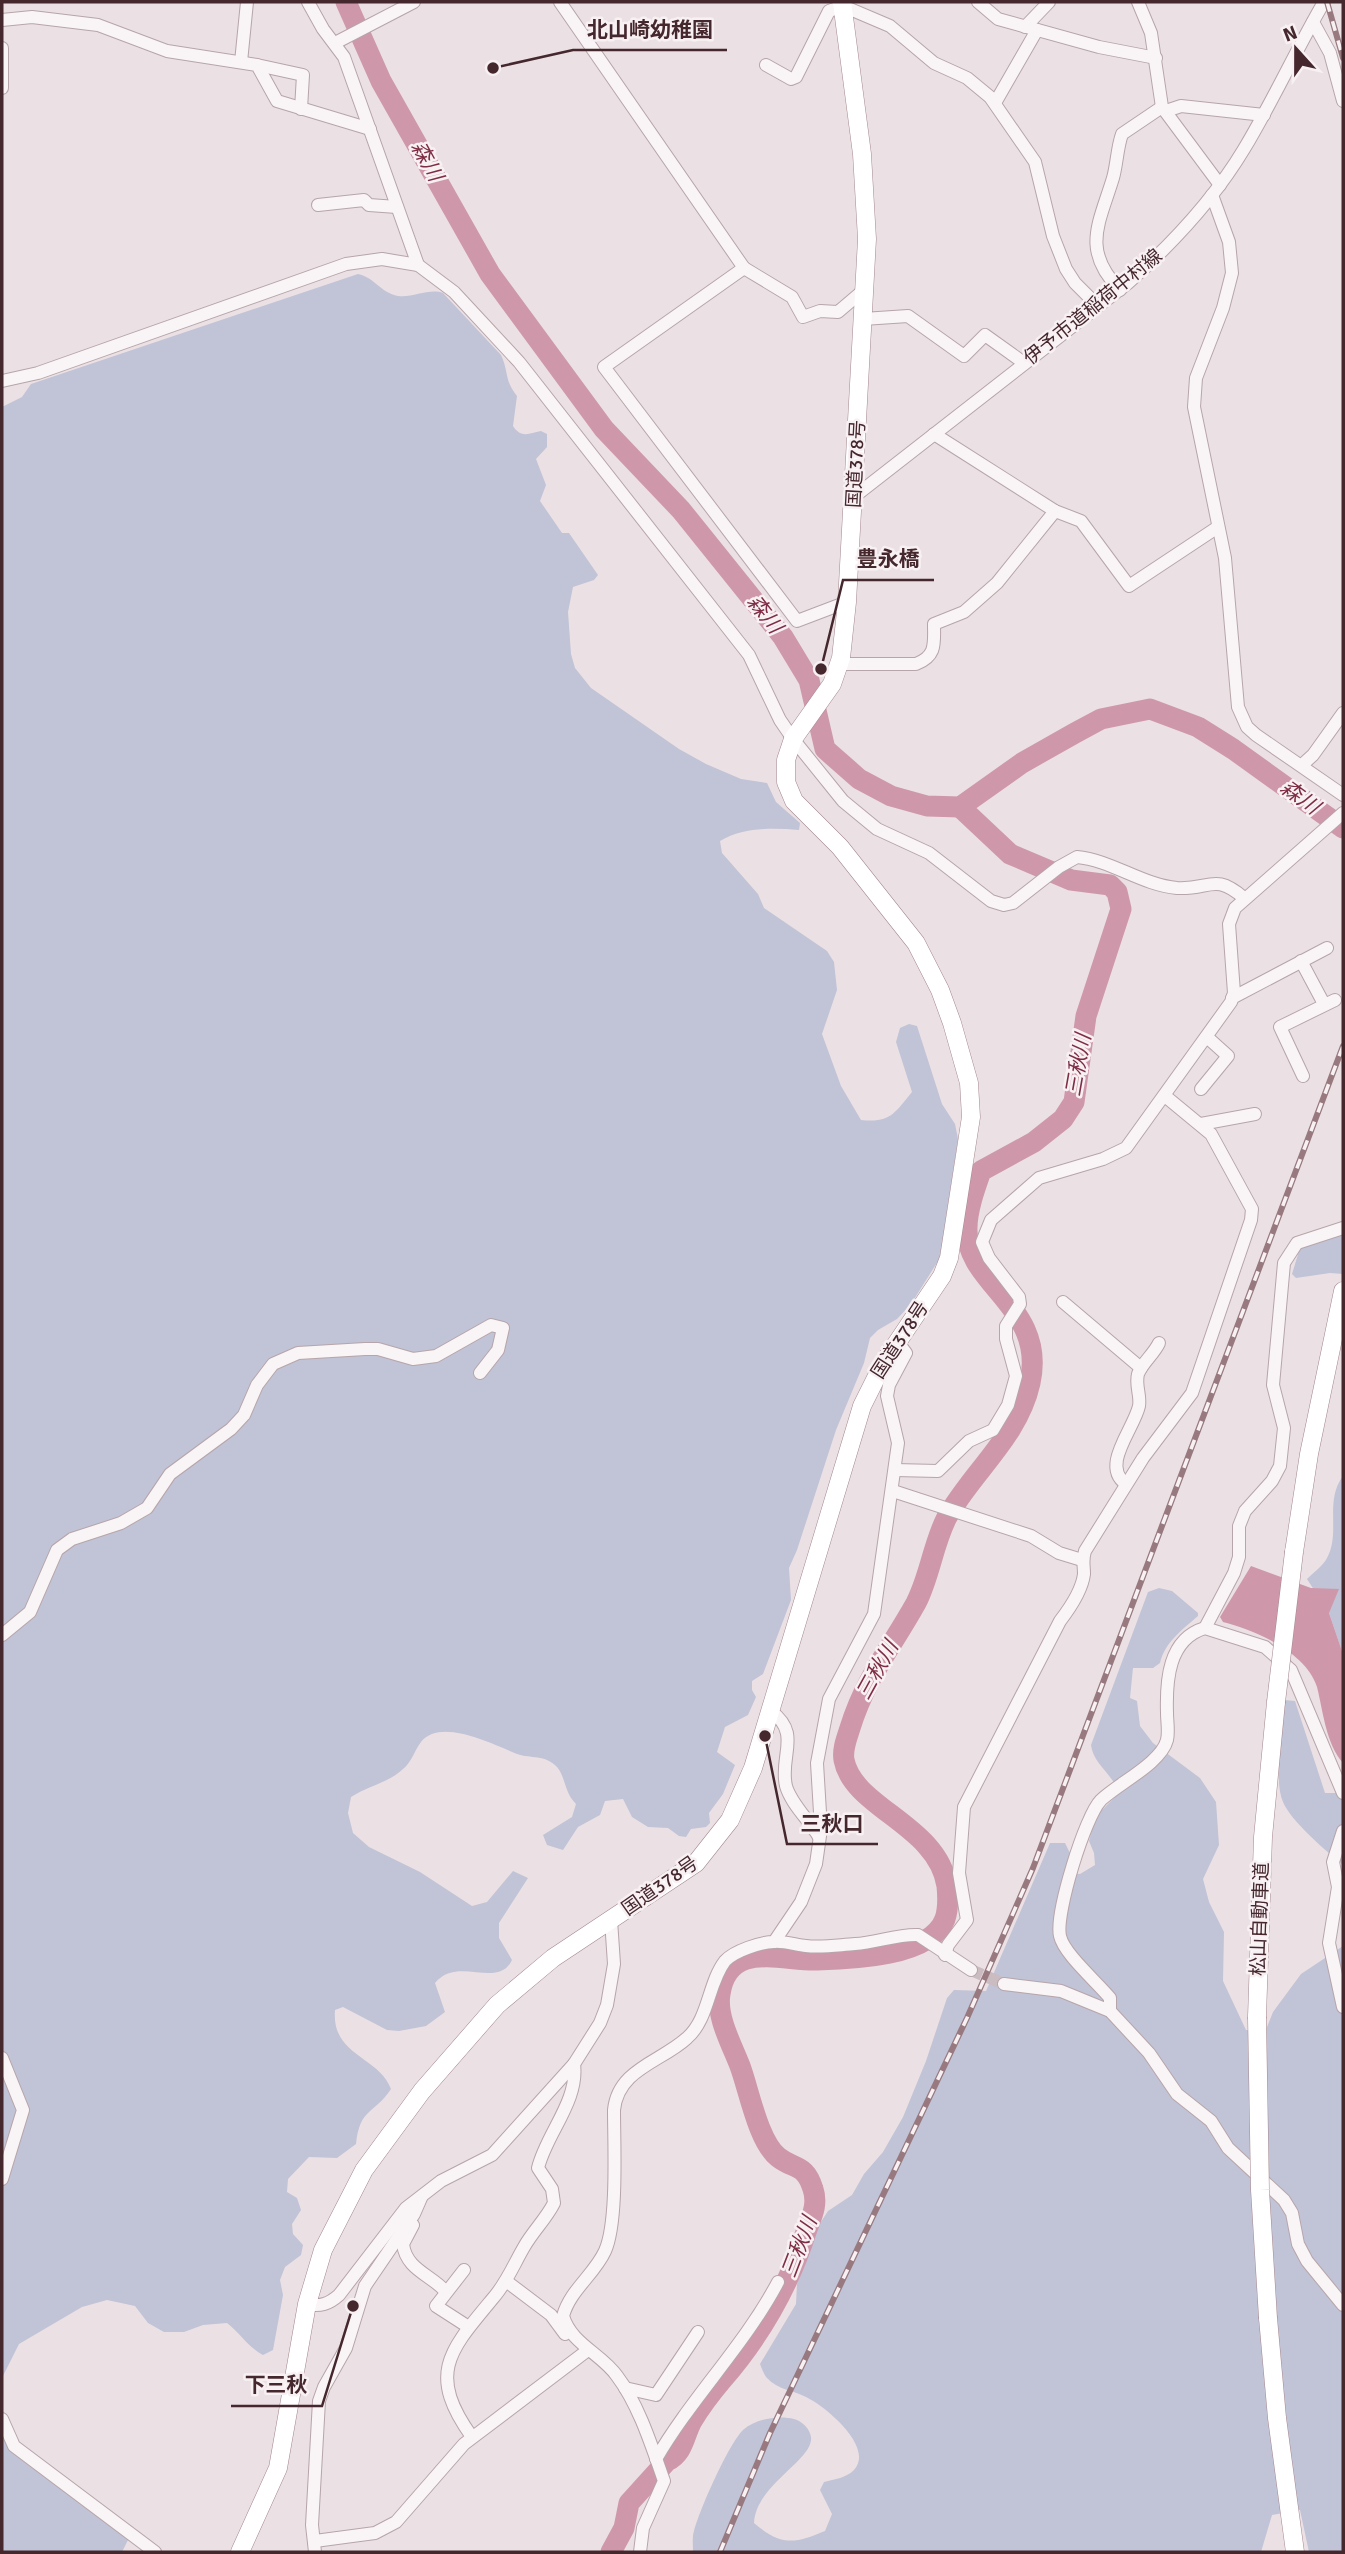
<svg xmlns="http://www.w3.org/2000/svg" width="1345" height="2554" font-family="Signika,'Noto Sans JP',sans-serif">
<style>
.green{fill:#c1c3d6}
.water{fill:#cf98aa}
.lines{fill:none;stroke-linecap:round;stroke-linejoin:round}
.river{stroke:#cf98aa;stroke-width:21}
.minor-tunnel{stroke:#cabcc0;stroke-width:12;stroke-dasharray:12 6;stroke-linecap:butt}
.minor-casing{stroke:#b6a5aa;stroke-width:14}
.highway-casing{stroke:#a4878e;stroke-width:19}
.minor{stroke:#f9f4f5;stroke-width:12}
.highway{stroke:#fff;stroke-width:18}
.rail-casing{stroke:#97797f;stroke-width:6}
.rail{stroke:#f8f1f3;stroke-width:3.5;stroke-dasharray:10;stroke-linecap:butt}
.highway-bridge-casing{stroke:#a4878e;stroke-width:19;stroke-linecap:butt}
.highway-bridge{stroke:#fff;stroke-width:18}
.labels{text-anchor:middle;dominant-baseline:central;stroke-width:5;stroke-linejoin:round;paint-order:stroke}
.street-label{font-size:19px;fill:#45272e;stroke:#f8f1f3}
.water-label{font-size:21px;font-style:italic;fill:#7e2d44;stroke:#f8f1f3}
.leader{fill:none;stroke:#45272e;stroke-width:2.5}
.callout-dot{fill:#45272e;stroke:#f8f1f3;stroke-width:2.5}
.callout-label{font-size:21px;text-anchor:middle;font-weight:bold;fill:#45272e;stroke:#f8f1f3;stroke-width:5;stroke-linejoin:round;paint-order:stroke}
</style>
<rect width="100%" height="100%" fill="#ebe1e4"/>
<!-- green -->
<g class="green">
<path d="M358,274C374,277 381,293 398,296C413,298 429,288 443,293L501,355C509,372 504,380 517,396L513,426C521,438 528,434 541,431L547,434V447L536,459L546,485L540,501L562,533H569L598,575L594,580L573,587L568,612L571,654L575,668L591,688L679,749L706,764L741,779L767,783L776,802L800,823L799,830C772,828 744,827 720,841L722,853L758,894L764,908L827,951L834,962L837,990L822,1034L841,1086L861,1120C890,1123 894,1114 912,1092L896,1042L900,1028L909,1024L917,1026L942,1104L955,1124L958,1139L940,1258L911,1304L897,1319L878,1330L870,1338L864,1363L836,1430L797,1550L789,1568L791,1600L763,1674L752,1681V1690L756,1697L748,1715L725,1727L717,1752L735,1765L723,1794L709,1813L710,1823L706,1827L691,1829L686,1837L679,1836L668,1828L648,1827L632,1817L623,1799L605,1801L600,1815L578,1827L563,1850L547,1845L543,1835L572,1817L576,1804C564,1792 566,1778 557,1767C545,1754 531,1759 517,1754C494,1745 441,1717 421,1742C414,1751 412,1762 403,1769C388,1783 368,1786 351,1797L348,1813L353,1833L369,1847L420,1872L472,1906L487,1902L513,1871L528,1878L499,1923V1938L512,1960C498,1990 458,1955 435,1983L445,2012L426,2026L399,2031L387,2030L343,2007L335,2010C331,2056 379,2056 391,2089C374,2115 360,2107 356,2144L337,2158L309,2157L288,2179L287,2192L297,2198L301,2210L292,2224L293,2234L303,2245L301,2255L285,2267L280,2280L283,2295L273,2350L263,2355C249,2348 240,2333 227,2323L203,2325L184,2332H164L148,2323L135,2306L107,2300L82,2307L19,2344L2,2378V407L22,397L31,384Z"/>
<path d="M1343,1232V1274L1330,1273L1296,1278L1292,1274L1300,1248Z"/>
<path d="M1343,1476V1654L1329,1613L1307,1579C1313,1573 1323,1566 1327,1558C1341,1533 1324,1501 1343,1476Z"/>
<path d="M1159,1588L1172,1591L1198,1613V1616C1182,1630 1165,1642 1160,1663L1153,1668H1133L1130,1698L1137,1701L1140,1726L1153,1743L1200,1778L1216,1802L1219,1845L1203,1879L1209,1902L1224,1932L1223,1981L1246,2030L1265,2032L1273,2012L1301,1974L1343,1946V2552H1309L1300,2510L1272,2515L1261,2552H693C693,2545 692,2537 694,2531C700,2509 728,2445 743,2430C755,2419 778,2415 794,2419C802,2421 810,2429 811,2437C814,2460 756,2484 754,2523C781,2546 794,2544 825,2531L832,2514L820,2490L824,2482C835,2479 846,2478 854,2470C875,2447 825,2406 806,2397C793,2390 778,2390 767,2378C764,2375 762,2369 760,2364L796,2304L797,2284L817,2228L828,2211L852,2195L864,2174L883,2152L903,2117L926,2061L947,1998L954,1990L986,1991L1050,1843H1065L1070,1853L1066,1873L1080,1874L1095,1865L1094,1853L1089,1841L1096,1816L1119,1793C1113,1774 1093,1764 1091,1745L1148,1592Z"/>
<path d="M1285,1700L1295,1701L1325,1793H1343V1870L1342,1864C1326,1851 1291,1821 1283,1802C1273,1779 1283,1727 1285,1700Z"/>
<path d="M2,2432L123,2526L128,2540L122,2552H2Z"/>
</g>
<!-- water -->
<path class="water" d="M1251,1566L1311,1588L1339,1589L1329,1613L1343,1654V1763C1326,1744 1323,1711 1317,1687C1306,1652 1255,1630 1223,1622L1220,1617Z"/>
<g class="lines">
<!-- river -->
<g class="river">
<path d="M346,2L381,81L490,274L604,429L681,510L783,637L809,680L825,749L859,779L891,796L927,806L960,807L1022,763L1075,733L1101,719L1150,709L1198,727L1233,749L1343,828"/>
<path d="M611,2552L624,2528L629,2503L667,2461C684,2453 684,2435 692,2421C701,2406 711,2393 722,2380C761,2335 789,2286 807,2229C812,2216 818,2204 813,2189C805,2163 794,2170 778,2157C758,2141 749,2090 740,2066C732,2045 716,2017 720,1994C728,1940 781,1961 816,1960C850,1959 931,1957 945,1919C948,1910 948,1896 947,1886C938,1825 853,1808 844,1760C842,1749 847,1738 850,1728C866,1677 891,1648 916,1603C930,1576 933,1544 947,1517C973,1471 1018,1437 1030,1383C1047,1306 965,1285 967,1228C967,1210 975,1188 981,1171L1034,1142L1063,1119L1074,1102L1086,1016L1121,909L1117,892L1110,885L1071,880L1010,854L960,807"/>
</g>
<!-- minor-tunnel -->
<path class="minor-tunnel" d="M971,1970L1004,1984"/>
<!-- minor casing -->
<g class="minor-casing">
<g id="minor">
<path d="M308,2L323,29L344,57L418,265"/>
<path d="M560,2L744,268L604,367L797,621L847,602"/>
<path d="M978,2L998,19L1099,47L1156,58"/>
<path d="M1138,2L1151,33L1162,107L1220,185"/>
<path d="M2,20L32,17L98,25L167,51L257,65L277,101L370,129"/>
<path d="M1313,22L1330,53L1343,101"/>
<path d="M1025,27L1049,2"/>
<path d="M335,43L414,2"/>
<path d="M2,48V88"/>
<path d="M241,62L247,2"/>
<path d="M257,65L303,75L301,109"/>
<path d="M766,65L791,79L796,77L829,11L843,6L890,26L934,63L967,78L990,97L1035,162L1053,236L1066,269L1075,283L1098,306"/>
<path d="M995,103L1037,30"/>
<path d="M1166,111L1181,106L1264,115"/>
<path d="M1212,195L1229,242L1232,273L1223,308L1196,378L1194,407L1225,558L1238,707L1247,727L1256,735L1343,795"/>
<path d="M318,205L364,200L369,205L397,207"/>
<path d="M744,268L792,297L803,317L820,311L838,312L865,289"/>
<path d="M1120,290C1081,250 1099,224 1113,178C1117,164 1117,148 1122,134L1162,107"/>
<path d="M863,319L908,316L964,356L985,335L1024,363"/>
<path d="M2,381L38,373L346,264L382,259L418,265L454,292L519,362L749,655L780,720L793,739L843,801L877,829L929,853L991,901L1004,905L1013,903L1059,867L1077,857C1111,860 1142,885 1177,888C1210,890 1214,872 1244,898"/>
<path d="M934,434L1055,511L1081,521L1129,586L1218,527"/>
<path d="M855,496L1128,283C1172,244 1214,199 1244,149C1273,101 1296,50 1324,2"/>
<path d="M838,664H916C937,656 934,643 934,624L964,612L997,583L1055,511"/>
<path d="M1302,765L1313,755L1343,713"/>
<path d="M1301,961L1324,1004"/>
<path d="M1232,998L1327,948"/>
<path d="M1303,1076L1280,1027L1335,1000"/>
<path d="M1201,1089L1228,1056L1208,1038"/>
<path d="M1201,1124L1255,1114"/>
<path d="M1063,1302L1141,1368"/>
<path d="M895,1470L938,1471L969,1441L993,1430L1008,1405L1016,1376L1006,1339V1326L1020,1304L1019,1297L989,1258L982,1242L991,1220L1039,1178L1103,1159L1126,1148L1231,1002L1234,993L1229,924L1235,908L1343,813"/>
<path d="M1126,1484C1100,1466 1134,1429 1139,1406C1141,1396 1135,1385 1138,1374C1142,1363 1154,1354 1159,1343"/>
<path d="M893,1491L1031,1536L1059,1553L1082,1560"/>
<path d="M1205,1628L1234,1573L1239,1557V1526L1245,1511L1272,1481L1280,1466L1284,1428L1273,1385L1284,1263L1297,1243L1343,1228"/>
<path d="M2,1635L30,1612L57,1550L72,1539L121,1523L147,1508L170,1474L231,1429L244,1415L257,1385L273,1364L298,1353L365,1349H378L413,1359L436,1356L491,1325L503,1328L498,1350L480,1373"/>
<path d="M771,1711C802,1734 779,1756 786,1786C791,1804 810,1821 819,1837"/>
<path d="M1343,1831L1333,1862L1338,1887L1329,1943L1343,2007"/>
<path d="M774,1942L801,1902L816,1864L821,1829L817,1763L829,1699L874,1614L898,1443L887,1396L889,1385L906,1353L897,1341"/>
<path d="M945,1955L948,1945L967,1920L959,1873L964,1807L1060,1621C1070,1608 1082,1591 1084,1574C1084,1565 1082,1560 1085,1551L1143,1458L1192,1393L1251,1220L1252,1209L1211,1134L1165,1096"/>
<path d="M1004,1984L1061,1991L1110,2011L1149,2053L1177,2094L1211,2121L1228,2148L1284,2200L1292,2213L1298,2244L1307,2261L1343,2305"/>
<path d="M1110,2011V1998C1097,1982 1064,1954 1060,1936C1055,1914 1085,1816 1101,1800C1119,1783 1161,1763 1167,1740C1169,1732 1167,1721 1167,1713C1166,1681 1168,1639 1205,1628L1265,1647L1291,1670L1343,1793"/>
<path d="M2,2058L23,2110L2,2179"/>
<path d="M413,2225L403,2244C406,2270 432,2275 446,2292"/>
<path d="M464,2270L436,2306L467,2326"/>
<path d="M506,2281L551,2315L565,2334"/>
<path d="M307,2304C320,2307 329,2304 339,2295L406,2208L441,2181L492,2155L574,2064L600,2023L607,2005L614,1964L611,1920"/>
<path d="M625,2388L656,2395L698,2332"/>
<path d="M2,2419L14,2446L155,2552"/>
<path d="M472,2437C426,2373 450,2350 494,2297C507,2282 514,2264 524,2247C533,2231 546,2219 554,2203L552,2189L538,2168C546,2134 579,2101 574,2064"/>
<path d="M656,2459C692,2397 744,2346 778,2282"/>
<path d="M315,2541L375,2533L396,2522L464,2444L588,2350"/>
<path d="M315,2552L312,2525L319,2401L324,2387L346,2348L365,2286L414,2214L421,2198"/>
<path d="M640,2552L643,2528L664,2481C652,2447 639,2405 617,2376C602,2354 571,2344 563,2316C570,2290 594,2275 605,2251C618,2222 614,2144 614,2110C618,2069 661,2062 687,2038C709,2019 708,1983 725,1961C734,1951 761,1942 774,1942C784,1941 796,1945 806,1946C822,1948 839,1945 855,1944C876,1943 897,1934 918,1935L971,1970"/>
</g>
</g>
<!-- highway casing -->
<g class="highway-casing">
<g id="highway">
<path d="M1294,1552L1309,1454L1343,1291"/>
<path d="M1257,2017L1263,1837L1276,1702"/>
<path d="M1268,2318L1277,2418L1295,2552"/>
<path d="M240,2552L278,2468L307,2304L323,2250L364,2170L422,2091L497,2005L553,1958L696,1863L730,1820L753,1768L862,1406L884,1362L942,1276L949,1258L971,1117L969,1083L952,1023L940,990L916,943L840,847L794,801L786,782V760L793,739L832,684L841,658L847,602L867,239L862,154L842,2"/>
</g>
</g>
<!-- minor -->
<use href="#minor" class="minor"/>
<!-- highway -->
<use href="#highway" class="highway"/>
<!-- rail casing -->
<g class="rail-casing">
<g id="rail">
<path d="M1327,2L1343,58"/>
<path d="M720,2552L770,2433L967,2018L1033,1868L1343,1046"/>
</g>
</g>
<!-- rail -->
<use href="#rail" class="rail"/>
<!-- highway-bridge casing -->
<g class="highway-bridge-casing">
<g id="highway-bridge">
<path d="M1276,1702L1294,1552"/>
<path d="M1257,2017L1260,2190L1268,2318"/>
</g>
</g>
<!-- highway-bridge -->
<use href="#highway-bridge" class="highway-bridge"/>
</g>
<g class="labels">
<!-- street labels -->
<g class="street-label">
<text transform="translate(1093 307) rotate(-39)">伊予市道稲荷中村線</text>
<text transform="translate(856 464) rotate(-87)">国道378号</text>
<text transform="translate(900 1340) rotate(-57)">国道378号</text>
<text transform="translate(660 1886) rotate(-35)">国道378号</text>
<text transform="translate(1260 1919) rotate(-88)">松山自動車道</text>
</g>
<!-- water labels -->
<g class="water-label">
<text transform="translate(427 161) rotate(61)">森川</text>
<text transform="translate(765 614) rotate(52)">森川</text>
<text transform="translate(1300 797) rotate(36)">森川</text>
<text transform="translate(1078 1065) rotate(-80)">三秋川</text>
<text transform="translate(877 1670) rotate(-61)">三秋川</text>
<text transform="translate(799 2247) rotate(-69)">三秋川</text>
</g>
</g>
<!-- callouts -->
<path class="leader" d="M493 68L573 50H727M821 669L843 580H934M765 1736L787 1844H878M353 2306L322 2406H231"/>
<g class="callout-dot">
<circle cx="493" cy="68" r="7"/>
<circle cx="821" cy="669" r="7"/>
<circle cx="765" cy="1736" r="7"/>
<circle cx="353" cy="2306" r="7"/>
</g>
<g class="callout-label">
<text x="650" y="37">北山崎幼稚園</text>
<text x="888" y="566">豊永橋</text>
<text x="832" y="1831">三秋口</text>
<text x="276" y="2392">下三秋</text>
</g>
<!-- border -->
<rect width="1345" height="2554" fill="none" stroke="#45272e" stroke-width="7"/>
<!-- north arrow -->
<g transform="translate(1296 49) rotate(339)" stroke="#f8f1f3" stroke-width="5" paint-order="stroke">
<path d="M0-5L12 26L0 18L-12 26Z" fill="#45272e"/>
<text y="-10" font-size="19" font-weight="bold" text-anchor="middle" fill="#45272e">N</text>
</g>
</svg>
